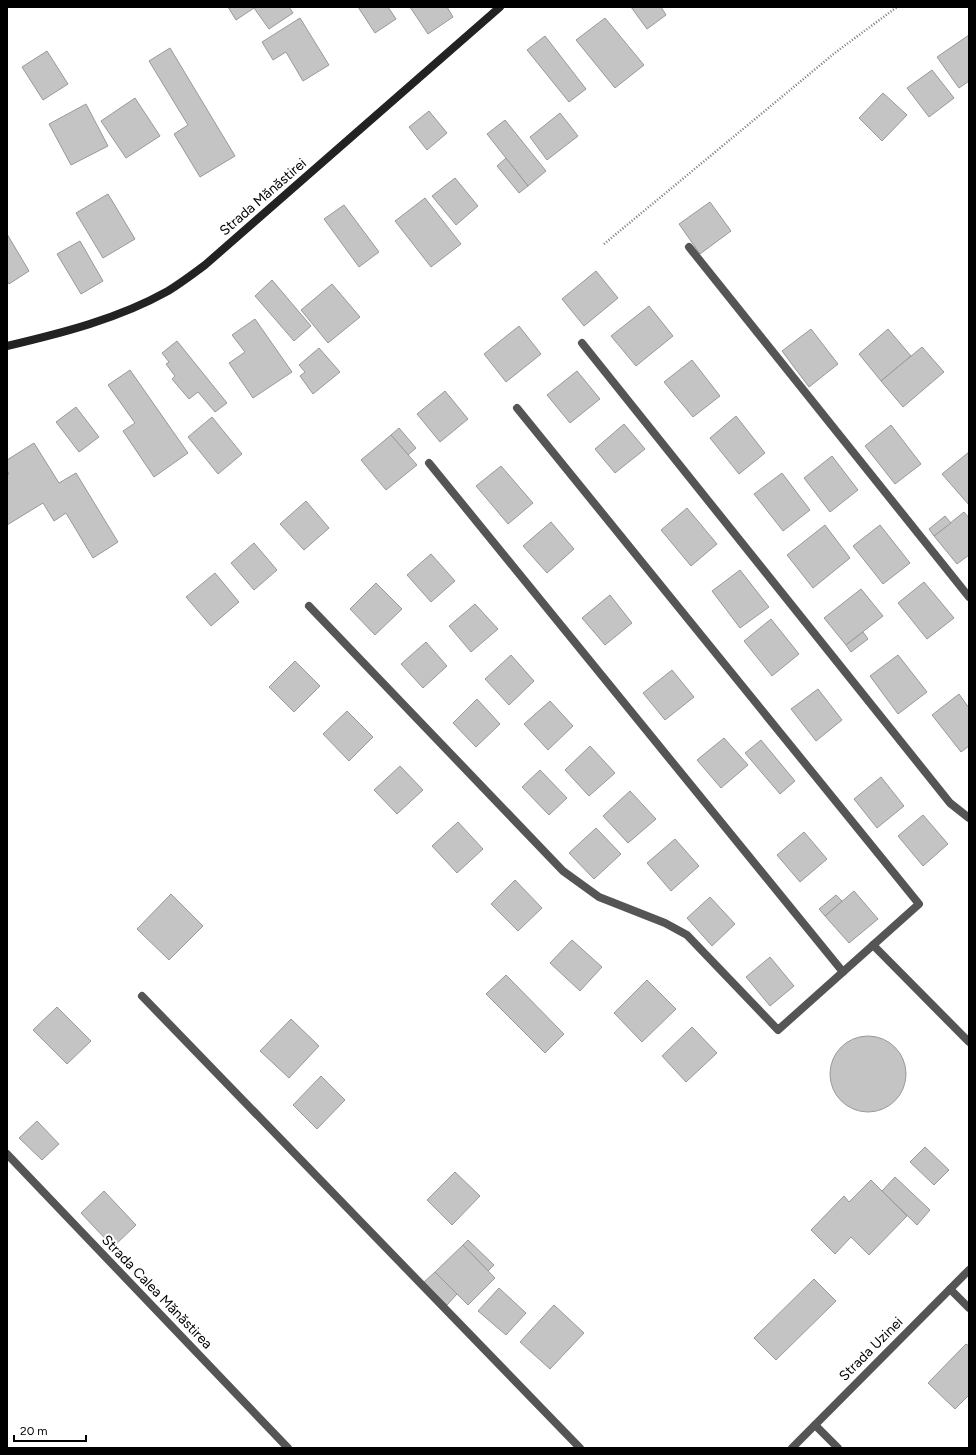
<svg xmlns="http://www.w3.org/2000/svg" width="976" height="1455" font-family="Figtree,sans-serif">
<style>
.building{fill:#c4c4c4;stroke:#999}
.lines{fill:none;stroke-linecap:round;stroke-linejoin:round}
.path{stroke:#777;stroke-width:2.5;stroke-dasharray:1 2;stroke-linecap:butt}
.street{stroke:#555;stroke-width:8}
.secondary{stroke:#222;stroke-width:8}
.labels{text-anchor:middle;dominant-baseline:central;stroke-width:4;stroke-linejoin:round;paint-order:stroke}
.street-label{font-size:14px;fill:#000;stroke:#fff}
</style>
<rect width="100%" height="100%" fill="#fff"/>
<!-- building -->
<g class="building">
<path d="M228,7H289L293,13L269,29L254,8L236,20Z"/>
<path d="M358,7H388L396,19L375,33Z"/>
<path d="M410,7H447L453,17L428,34Z"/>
<path d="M631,7H661L666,15L647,29Z"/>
<path d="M300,18L329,65L303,81L286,52L273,60L262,42Z"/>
<path d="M605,18L644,65L615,88L576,40Z"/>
<path d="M969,35V81L959,88L937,57Z"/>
<path d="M545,36L586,89L569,102L527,50Z"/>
<path d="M170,48L235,156L200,177L174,134L188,125L149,61Z"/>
<path d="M47,51L68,84L43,100L22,67Z"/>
<path d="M932,70L954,98L929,117L907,88Z"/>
<path d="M883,93L907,115L882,141L859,118Z"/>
<path d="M135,98L160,136L126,158L101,121Z"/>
<path d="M86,104L108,146L71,165L49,124Z"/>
<path d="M429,111L447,133L427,150L409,127Z"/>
<path d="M560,113L578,136L547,160L530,137Z"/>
<path d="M505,120L546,171L528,186L487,134Z"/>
<path d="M506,158L528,186L519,193L497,166Z"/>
<path d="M455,178L478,206L456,225L432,196Z"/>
<path d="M108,194L135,239L103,258L76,213Z"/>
<path d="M425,198L461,244L431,267L395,221Z"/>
<path d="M710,202L731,231L700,254L679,224Z"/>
<path d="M344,205L379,252L359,267L324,219Z"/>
<path d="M7,234L29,271L9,284L7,281Z"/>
<path d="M80,241L103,281L81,294L57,254Z"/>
<path d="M596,271L618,298L584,326L562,299Z"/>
<path d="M272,280L311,326L294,341L255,296Z"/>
<path d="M332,284L360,317L328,343L301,310Z"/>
<path d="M649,306L673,336L636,366L611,336Z"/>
<path d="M255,319L292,372L253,398L229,363L245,352L232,335Z"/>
<path d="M519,326L541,354L506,382L484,354Z"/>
<path d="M811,329L838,364L809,387L782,351Z"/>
<path d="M888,329L911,356L881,381L859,354Z"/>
<path d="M177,341L227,403L215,412L198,392L189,399L172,379L175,376L166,364L169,362L162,353Z"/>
<path d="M922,347L944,372L903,407L881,381Z"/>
<path d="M319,348L340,372L313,394L300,376L305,372L299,365Z"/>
<path d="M692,360L720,396L693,417L664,382Z"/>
<path d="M130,370L188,453L154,477L123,431L135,423L108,385Z"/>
<path d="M577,371L600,399L570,423L547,395Z"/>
<path d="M445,391L468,419L440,442L417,414Z"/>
<path d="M76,407L99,437L79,452L56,422Z"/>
<path d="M736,416L765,453L739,474L710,438Z"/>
<path d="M212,417L242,454L218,474L188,437Z"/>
<path d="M624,424L645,449L615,473L595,449Z"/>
<path d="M891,425L921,464L895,484L865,446Z"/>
<path d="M399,428L416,448L408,455L391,435Z"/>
<path d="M391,435L417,465L386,490L361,460Z"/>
<path d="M34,443L59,483L76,473L118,542L93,558L66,513L54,521L43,503L7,525V475L9,474L7,470V460Z"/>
<path d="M969,452V505L942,474Z"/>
<path d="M832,456L858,490L830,512L804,478Z"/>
<path d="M501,466L533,503L508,524L476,486Z"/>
<path d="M782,473L810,510L783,531L754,494Z"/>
<path d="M306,501L329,528L304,550L280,524Z"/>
<path d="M687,508L717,544L691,566L661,530Z"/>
<path d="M964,512L969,518V555L957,564L934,536Z"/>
<path d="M945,516L951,523L934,536L929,529Z"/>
<path d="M551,522L574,549L547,573L523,546Z"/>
<path d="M825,525L850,558L813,588L787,555Z"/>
<path d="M880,525L910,563L883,584L853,546Z"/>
<path d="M254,543L277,570L254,590L231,563Z"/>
<path d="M431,554L455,581L431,602L407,575Z"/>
<path d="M740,570L769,607L740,628L712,591Z"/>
<path d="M215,573L239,602L211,626L186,597Z"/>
<path d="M924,582L954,618L927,639L898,603Z"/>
<path d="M376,583L402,609L375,635L350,609Z"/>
<path d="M861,589L883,616L846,645L824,618Z"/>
<path d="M610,595L632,623L605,645L582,618Z"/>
<path d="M475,604L498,629L471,652L449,626Z"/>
<path d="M771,619L799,654L772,676L744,641Z"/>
<path d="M863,632L868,639L851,652L846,645Z"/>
<path d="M426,642L447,666L423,688L401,664Z"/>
<path d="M511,655L534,681L509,705L485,679Z"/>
<path d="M898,655L927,692L898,714L870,676Z"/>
<path d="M295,661L320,686L294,712L269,687Z"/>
<path d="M672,670L694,697L665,720L643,693Z"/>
<path d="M818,689L842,720L816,741L791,709Z"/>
<path d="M959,694L969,708V746L961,752L932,715Z"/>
<path d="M477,699L500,724L476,747L453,723Z"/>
<path d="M550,701L573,726L548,750L524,724Z"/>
<path d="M347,711L373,737L349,761L323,734Z"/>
<path d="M724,738L748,765L721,788L697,760Z"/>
<path d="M761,740L795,781L780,794L745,753Z"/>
<path d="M590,746L615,773L589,796L565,770Z"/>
<path d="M400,766L423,790L397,814L374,790Z"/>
<path d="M540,770L567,798L549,815L522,787Z"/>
<path d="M881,777L904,806L877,828L854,799Z"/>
<path d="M630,791L656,819L628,843L603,816Z"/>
<path d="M923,815L948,844L923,866L898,836Z"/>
<path d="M458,822L483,849L457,873L432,846Z"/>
<path d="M596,828L621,854L594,879L569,853Z"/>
<path d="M804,832L827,859L800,882L777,855Z"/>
<path d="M675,839L699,866L671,891L647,863Z"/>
<path d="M515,880L542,908L518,931L491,904Z"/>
<path d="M854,891L878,919L849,943L825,916Z"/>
<path d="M171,894L203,926L169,960L137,929Z"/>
<path d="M836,895L842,901L825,916L819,909Z"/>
<path d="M710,897L735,924L712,946L687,918Z"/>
<path d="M572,940L602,967L580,991L550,963Z"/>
<path d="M770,957L794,986L770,1006L746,977Z"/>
<path d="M506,975L564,1034L545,1053L486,994Z"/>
<path d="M647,980L676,1009L642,1042L614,1013Z"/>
<path d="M57,1007L91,1041L67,1064L33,1030Z"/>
<path d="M291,1019L319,1046L289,1078L260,1051Z"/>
<path d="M692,1027L717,1053L686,1082L662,1056Z"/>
<circle cx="868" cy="1074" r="38"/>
<path d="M321,1076L345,1100L317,1129L293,1105Z"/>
<path d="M37,1121L59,1144L42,1160L19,1138Z"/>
<path d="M925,1147L949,1170L934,1185L910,1162Z"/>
<path d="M455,1172L480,1196L452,1225L427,1200Z"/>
<path d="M895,1177L930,1210L917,1225L882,1191Z"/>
<path d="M871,1180L907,1216L869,1255L851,1237L835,1254L811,1230L844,1196L849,1202Z"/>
<path d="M104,1191L136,1225L113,1247L81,1213Z"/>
<path d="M468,1240L494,1265L488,1271L463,1245Z"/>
<path d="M463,1245L495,1278L468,1305L435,1272Z"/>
<path d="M435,1272L457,1294L447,1305L424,1282Z"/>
<path d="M814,1279L836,1301L776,1360L754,1338Z"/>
<path d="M499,1288L526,1313L506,1335L478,1311Z"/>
<path d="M554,1305L584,1333L550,1369L520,1342Z"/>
<path d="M966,1344L969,1346V1395L955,1409L928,1383Z"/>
</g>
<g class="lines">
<!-- path -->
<path class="path" d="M604,244L836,52L897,7"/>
<!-- street -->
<g class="street">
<path d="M689,247L969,597"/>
<path d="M582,343L950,803L969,818"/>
<path d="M429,463L843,972"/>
<path d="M309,606L563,871L599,897L665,923L687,935L778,1030L919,904L517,408"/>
<path d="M873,945L969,1042"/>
<path d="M142,996L580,1448"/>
<path d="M7,1154L288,1448"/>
<path d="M950,1289L969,1308"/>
<path d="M815,1425L838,1448"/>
<path d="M792,1448L969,1270"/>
</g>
<!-- secondary -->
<path class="secondary" d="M7,346C62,333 118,319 168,291C181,283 193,274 205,265L500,7"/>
</g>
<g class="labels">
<!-- street labels -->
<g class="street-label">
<text transform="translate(263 197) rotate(-41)">Strada Mănăstirei</text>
<text transform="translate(157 1292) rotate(46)">Strada Calea Mănăstirea</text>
<text transform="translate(871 1349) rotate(-45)">Strada Uzinei</text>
</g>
</g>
<!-- border -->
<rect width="976" height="1455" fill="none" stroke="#000000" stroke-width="16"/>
<!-- scale -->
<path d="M14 1435v6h72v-6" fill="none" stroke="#000000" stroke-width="2"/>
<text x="20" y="1435" font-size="12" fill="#000000" stroke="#ffffff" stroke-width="3" paint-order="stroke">20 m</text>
</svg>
